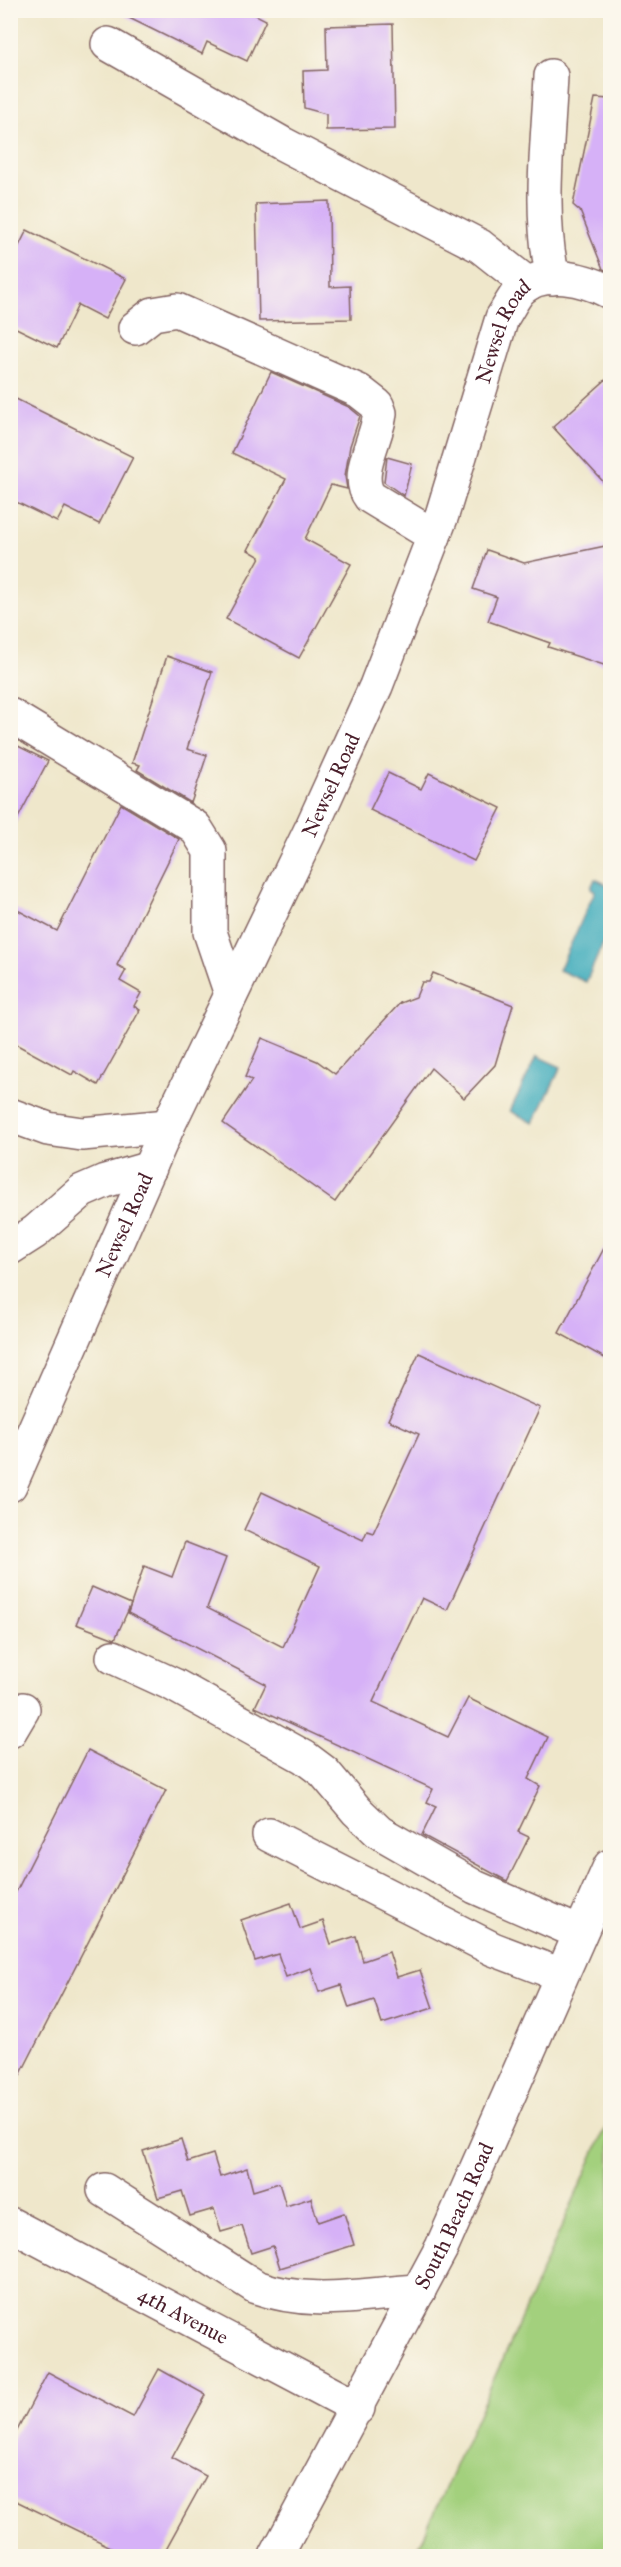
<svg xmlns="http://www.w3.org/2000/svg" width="621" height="2567" font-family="'IM FELL Great Primer',serif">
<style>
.green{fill:#a3d07d;stroke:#767854;stroke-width:1.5}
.water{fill:#3dabbb;stroke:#446573;stroke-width:1.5}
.building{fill:#d6b1f7}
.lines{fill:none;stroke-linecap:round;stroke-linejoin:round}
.minor-casing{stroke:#846563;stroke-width:36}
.minor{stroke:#fff;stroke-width:33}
.labels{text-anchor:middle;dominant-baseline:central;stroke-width:4.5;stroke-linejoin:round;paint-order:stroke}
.street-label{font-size:21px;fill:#4a1f2b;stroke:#fbf7ec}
</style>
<rect width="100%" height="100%" fill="#fbf7ec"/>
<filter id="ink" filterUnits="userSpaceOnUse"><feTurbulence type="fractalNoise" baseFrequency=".0167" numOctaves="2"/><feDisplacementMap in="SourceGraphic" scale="12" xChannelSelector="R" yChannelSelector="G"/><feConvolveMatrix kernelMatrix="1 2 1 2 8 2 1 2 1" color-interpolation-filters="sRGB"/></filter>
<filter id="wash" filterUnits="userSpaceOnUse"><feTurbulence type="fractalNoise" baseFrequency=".008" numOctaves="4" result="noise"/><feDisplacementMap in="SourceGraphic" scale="24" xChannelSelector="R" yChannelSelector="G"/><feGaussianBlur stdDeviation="1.35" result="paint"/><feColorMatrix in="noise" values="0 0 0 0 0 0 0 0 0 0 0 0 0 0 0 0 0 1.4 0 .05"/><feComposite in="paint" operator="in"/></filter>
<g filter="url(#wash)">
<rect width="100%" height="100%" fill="#efe7cb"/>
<!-- green -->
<path class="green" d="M610,2118V2556H415Z"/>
<!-- water -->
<g class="water">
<path d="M595,879L610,886V928L586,982L559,970L595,891L591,888Z"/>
<path d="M537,1056L561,1067L534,1123L510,1111Z"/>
</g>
<g id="blocks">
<!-- building -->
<g class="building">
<path d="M113,10H246L266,20L247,61L207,42L202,54Z"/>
<path d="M393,24L395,129L326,130V114L304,108L303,71L327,70L326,26Z"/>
<path d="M595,98L610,99V272L603,269L580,211L573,205Z"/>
<path d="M329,201L330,287L350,286L351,319L259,321L256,204Z"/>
<path d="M27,230L126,279L105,319L78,305L57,348L10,325V264Z"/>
<path d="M271,372L349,407L360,416L350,446L345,476L347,489L331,485L305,539L351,564L299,658L226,619L260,557L248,550L286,479L232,453Z"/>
<path d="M610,376V489L553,427Z"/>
<path d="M10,396L133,457L99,524L65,507L57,522L10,499Z"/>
<path d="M387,457L412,464L404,496L384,482Z"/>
<path d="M610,545V667L548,647L550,643L488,621L497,597L473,589L487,550L524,563Z"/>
<path d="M167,656L212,672L187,749L207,755L191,803L137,770L140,765L132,763Z"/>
<path d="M10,742L48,761L10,833Z"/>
<path d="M388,773L421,789L429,773L501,808L474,861L370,810Z"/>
<path d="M121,804L179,839L117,965L126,970L120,981L141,993L134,1006L140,1010L98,1085L74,1071L72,1075L10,1041V906L57,931Z"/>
<path d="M433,973L513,1005L495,1065L464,1098L431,1068L335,1202L223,1123L252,1080L245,1077L262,1038L317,1061L335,1074L400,1003L416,997L422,982H429Z"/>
<path d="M610,1237V1361L559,1333Z"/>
<path d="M419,1353L540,1408L447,1610L422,1598L373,1702L448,1737L468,1698L548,1737L528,1779L540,1786L518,1832L529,1837L507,1881L422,1835L436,1806L427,1802L433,1789L255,1707L266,1684L128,1613L144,1566L172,1577L185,1542L226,1558L207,1608L283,1647L320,1566L244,1530L262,1492L363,1540L367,1531L373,1533L419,1434L388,1420Z"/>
<path d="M92,1587L131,1604L115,1639L76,1624Z"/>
<path d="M88,1750L166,1790L10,2095V1904Z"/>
<path d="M291,1903L300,1929L323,1921L331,1944L356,1936L363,1961L389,1952L397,1977L420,1970L433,2008L382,2024L374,2000L349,2008L341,1985L319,1992L311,1968L286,1977L278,1954L255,1961L241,1920Z"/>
<path d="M181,2139L188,2162L213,2154L220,2177L247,2168L253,2191L279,2183L286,2206L311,2198L318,2222L344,2213L354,2245L280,2268L273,2246L251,2253L242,2226L221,2232L214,2209L190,2216L182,2191L158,2198L143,2151Z"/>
<path d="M159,2369L206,2395L172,2458L206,2476L162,2556H106L111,2547L10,2498V2444L48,2372L133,2417Z"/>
</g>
</g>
</g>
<g filter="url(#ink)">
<use href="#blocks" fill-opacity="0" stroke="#846563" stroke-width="1.5"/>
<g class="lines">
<!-- minor casing -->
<g class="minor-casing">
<g id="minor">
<path d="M108,44L283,144L480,246L528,284"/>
<path d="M551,76C548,142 538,213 553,278"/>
<path d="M135,328L153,314L177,310L359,391L377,405L380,413C378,438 353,475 370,497L434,536"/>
<path d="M10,715L195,827L210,851V932L231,994"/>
<path d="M10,1115L48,1129L82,1134L168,1126"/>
<path d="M10,1248L35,1232L82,1191L105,1181L150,1168"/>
<path id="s1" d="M10,1485L168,1126L311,829L376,686L442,515L502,318C508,309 513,298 520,290C542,267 587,280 610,292"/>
<path d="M113,1657L174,1685L304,1757L324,1772L357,1811L379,1832L475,1887L580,1933"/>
<path d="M10,1731L23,1709"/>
<path d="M269,1835L493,1949L561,1975"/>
<path d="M104,2190L256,2287C314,2307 360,2294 419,2291"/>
<path id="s2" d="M10,2224L358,2408"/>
<path id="s3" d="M276,2556L442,2247L610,1866"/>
</g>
</g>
<!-- minor -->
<use href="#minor" class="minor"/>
</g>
</g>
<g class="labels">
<!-- street labels -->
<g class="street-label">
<text stroke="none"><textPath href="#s1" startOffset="1256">Newsel Road</textPath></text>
<text stroke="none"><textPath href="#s1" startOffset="770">Newsel Road</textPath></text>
<text stroke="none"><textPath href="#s1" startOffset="284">Newsel Road</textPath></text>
<text stroke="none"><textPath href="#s3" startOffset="384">South Beach Road</textPath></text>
<text stroke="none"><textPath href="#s2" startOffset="196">4th Avenue</textPath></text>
</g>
</g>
<!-- margin -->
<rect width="621" height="2567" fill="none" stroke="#fbf7ec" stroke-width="36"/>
</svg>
